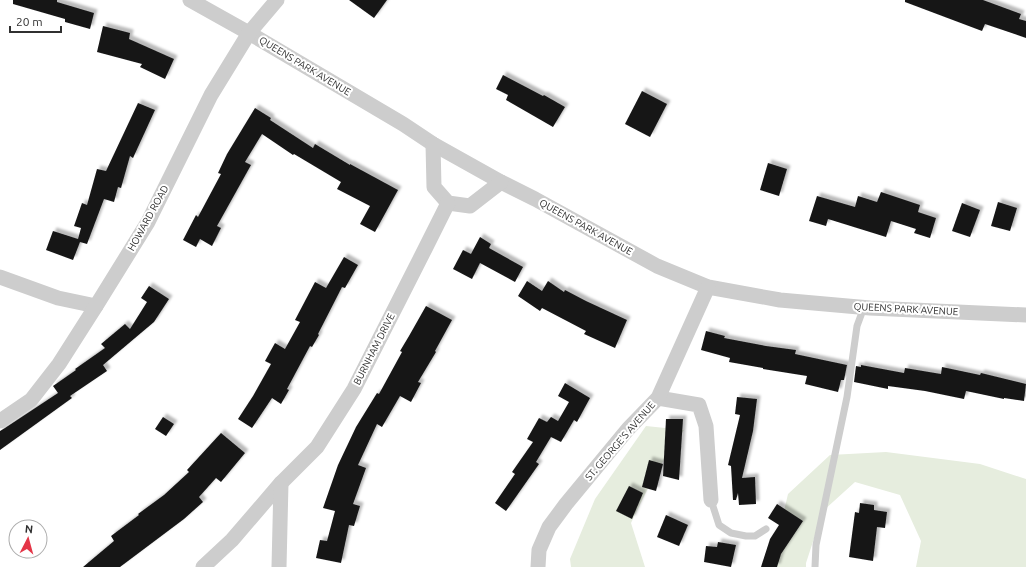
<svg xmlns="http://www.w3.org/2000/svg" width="1026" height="567" font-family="Ubuntu,sans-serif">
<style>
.green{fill:#e6edde}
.building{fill:#171717;filter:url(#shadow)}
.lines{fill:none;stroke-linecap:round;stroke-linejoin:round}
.lane{stroke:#cdcdcd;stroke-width:7}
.street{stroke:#cdcdcd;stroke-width:15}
.labels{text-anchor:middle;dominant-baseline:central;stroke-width:4;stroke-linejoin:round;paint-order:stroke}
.street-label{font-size:10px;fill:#303030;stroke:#fff}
</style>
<defs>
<filter id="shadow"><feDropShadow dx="3.5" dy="-3.5" stdDeviation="1" flood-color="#0004"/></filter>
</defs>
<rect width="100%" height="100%" fill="#fff"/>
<!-- green -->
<g class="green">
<path d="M646,426L684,430L656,472L631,523L645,567H571L570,559L595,499Z"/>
<path d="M886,452L980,464L1026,479V567H916L921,541L900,495L855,482L823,511L806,563V567H771L788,494L830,455Z"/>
</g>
<!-- building -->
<g class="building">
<path d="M13,0H57V2L94,13L90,29L65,22V19L13,4Z"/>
<path d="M349,0H387L374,18Z"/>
<path d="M905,0H983L1021,14L1019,19L1026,21V38L985,24L982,31L905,2Z"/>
<path d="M103,26L130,33L129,39L174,59L165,79L140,67L142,64L97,52Z"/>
<path d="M503,75L543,96L544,95L565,107L553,127L506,100L508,95L496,89Z"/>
<path d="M642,91L667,104L650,137L625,124Z"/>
<path d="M138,103L155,110L133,158L130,156L121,188L118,187L114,202L104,199L87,244L80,242L73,260L46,250L53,231L78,239L81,228L74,226L82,203L87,205L97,169L106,171Z"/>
<path d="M255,108L271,118L270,120L313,148L315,144L350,165V164L398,190L375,232L360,224L370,206L337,189L341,182L294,154L293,155L262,134L245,162L251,165L217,226L221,228L212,246L200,239L196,247L183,240L196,215L198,217L221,174L218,173L227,154Z"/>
<path d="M768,163L787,169L779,196L760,190Z"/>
<path d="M881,192L920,205L918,212L936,218L930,238L914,233L916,229L891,221L886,237L828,219L826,226L809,221L817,196L855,207L858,196L877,202Z"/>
<path d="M998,202L1017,208L1010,231L991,226Z"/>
<path d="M962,203L980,210L970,237L952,231Z"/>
<path d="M480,237L491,244L489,248L523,267L515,282L480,263L472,279L453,269L463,250L471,254Z"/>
<path d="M344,257L358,265L345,288L342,287L318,334L319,335L312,347L310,346L287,389L289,390L281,404L272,398L252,428L238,419L253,396L271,364L265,361L275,343L285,349L300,322L295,320L315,282L326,288Z"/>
<path d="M527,281L542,291L548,281L564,292L565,290L586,301L627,320L615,348L584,334L586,331L542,308L540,311L518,296Z"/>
<path d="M149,286L169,299L154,322L103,365L107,371L70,396L72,398L0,450V431L5,428L58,393L53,386L76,370L75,369L105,348L101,344L125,324L130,329L147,302L141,298Z"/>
<path d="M426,306L452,320L435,351L436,352L418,382L421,383L411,402L400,396L382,427L377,424L358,465L366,468L353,504L360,506L354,526L349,525L341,563L316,558L320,540L327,541L335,511L323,508L338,465L356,427L377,393L379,394L402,352L400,351L409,336Z"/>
<path d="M706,331L725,336L724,338L766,346L796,350L795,354L847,365L844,380H841L838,392L805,384L807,376L763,369V368L729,362L730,358L701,350Z"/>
<path d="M861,365L904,373L905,368L941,374L942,367L980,375L981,373L1026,384L1024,401L1004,398V399L966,391L964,399L925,391L888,386V389L854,382L856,366L861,367Z"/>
<path d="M565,383L590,398L577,422L574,420L561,442L551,437L536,462L539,464L506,511L495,503L515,474L512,472L533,442L527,439L539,418L547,422L551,417L558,421L569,402L558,396Z"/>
<path d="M737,397L757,399L753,431L742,478L755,477L756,504L739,505L738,493L736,500H733L731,466L728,465L740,415L735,414Z"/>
<path d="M163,417L174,424L166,436L155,429Z"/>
<path d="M666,419H683L679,480L663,476Z"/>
<path d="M221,433L245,453L221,482L216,478L199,497L203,502L184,519L120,567H83L114,541L111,536L139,515L138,514L164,495L189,472L187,470Z"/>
<path d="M649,460L663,464L656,491L642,487Z"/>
<path d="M629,486L643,493L632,519L616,511Z"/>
<path d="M860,503L874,505V510L887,512L885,528L877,527L873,561L849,557L855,512L859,513Z"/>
<path d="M777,504L803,521L781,554L777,567H761L770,539L779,525L768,518Z"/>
<path d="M666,515L688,525L679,546L657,537Z"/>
<path d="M718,542L736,545L731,567L704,562L706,546L717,547Z"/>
</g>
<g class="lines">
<!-- lane -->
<g class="lane">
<path d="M711,500L719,525L731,533L746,536H755L766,529"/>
<path d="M815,567L816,545L847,397L857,326L864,307"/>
</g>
<!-- street -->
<g class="street">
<path d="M190,0L249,33L403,124L433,144L501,182L535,199L657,266L708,287L780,300L870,308L1026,315"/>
<path d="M433,144L434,187L448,203L470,206L501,182"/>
<path d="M0,277L58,298L96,306"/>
<path d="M658,398L699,405L706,426L711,500"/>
<path d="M0,421L31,400L59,364L96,306L148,222L211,95L249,33L277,0"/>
<path d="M203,567L232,540L281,483L317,447L354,389L425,249L448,203"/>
<path d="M279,567L281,483"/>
<path d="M538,567L539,550L549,527L566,504L628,429L658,398L708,287"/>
</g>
</g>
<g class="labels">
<!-- street labels -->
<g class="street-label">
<text transform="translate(305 66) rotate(31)">QUEENS PARK AVENUE</text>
<text transform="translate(148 218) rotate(-61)">HOWARD ROAD</text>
<text transform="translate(586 227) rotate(29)">QUEENS PARK AVENUE</text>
<text transform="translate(906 309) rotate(3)">QUEENS PARK AVENUE</text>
<text transform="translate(374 349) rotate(-63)">BURNHAM DRIVE</text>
<text transform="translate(620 441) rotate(-49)">ST. GEORGE'S AVENUE</text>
</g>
</g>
<!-- north arrow -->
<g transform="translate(28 539) rotate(6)"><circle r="19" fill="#ffffff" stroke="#acacac"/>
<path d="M0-3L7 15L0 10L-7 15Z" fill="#e43547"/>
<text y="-6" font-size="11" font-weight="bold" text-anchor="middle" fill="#303030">N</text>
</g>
<!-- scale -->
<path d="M10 26v6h51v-6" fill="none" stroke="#303030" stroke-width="2"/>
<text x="16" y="26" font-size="12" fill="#303030" stroke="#ffffff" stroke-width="3" paint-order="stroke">20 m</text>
</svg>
